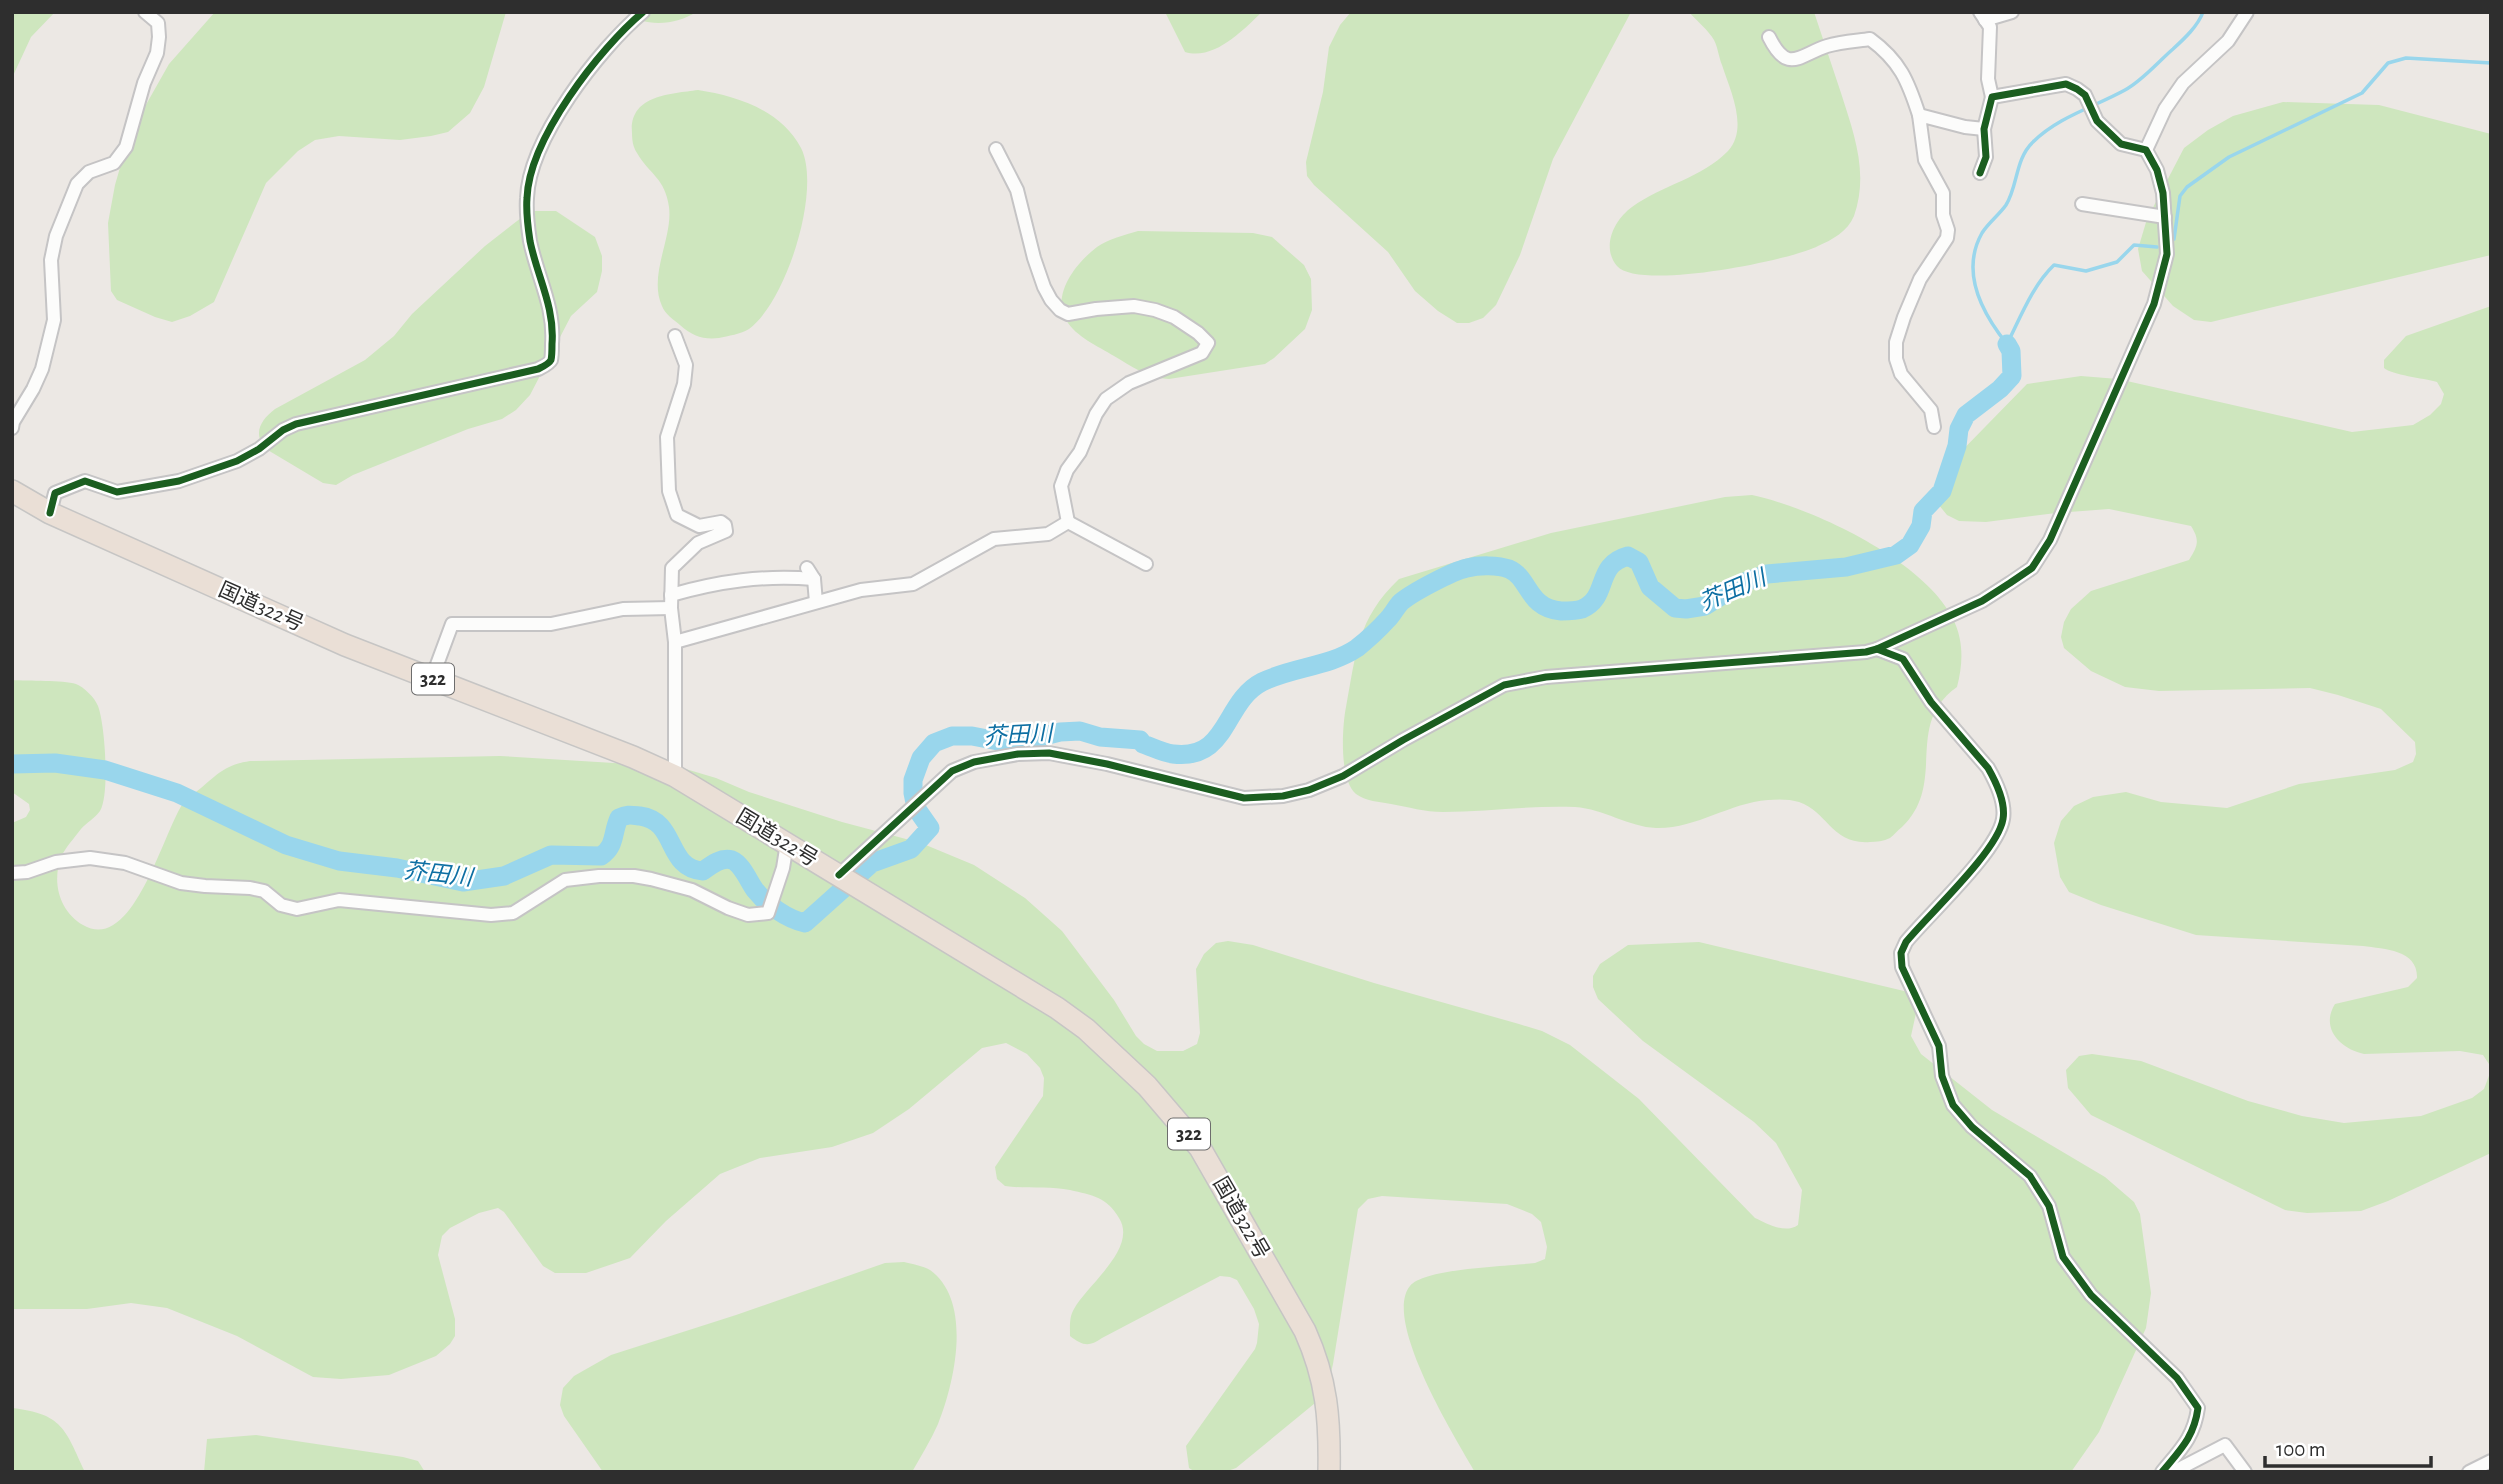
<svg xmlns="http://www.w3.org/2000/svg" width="2503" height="1484" font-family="'Alegreya Sans','Noto Sans JP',sans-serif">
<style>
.green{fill:#cee6be}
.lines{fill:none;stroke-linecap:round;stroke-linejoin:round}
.stream{stroke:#99d6ec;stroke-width:3.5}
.river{stroke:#99d6ec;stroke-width:19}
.street-casing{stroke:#c5c4c5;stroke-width:16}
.highway-casing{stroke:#c6c5c4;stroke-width:24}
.street{stroke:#fcfcfb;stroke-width:12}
.highway{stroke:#eadfd6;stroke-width:21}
.cycleway-casing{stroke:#fff;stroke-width:11}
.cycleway{stroke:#1b5e20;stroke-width:7}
.labels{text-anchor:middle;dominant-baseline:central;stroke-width:5;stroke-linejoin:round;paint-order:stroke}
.shield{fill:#fff;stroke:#6d6d6d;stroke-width:2}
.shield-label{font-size:19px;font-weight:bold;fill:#2e2e2e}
.street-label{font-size:21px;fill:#2e2e2e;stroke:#fff}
.water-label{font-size:23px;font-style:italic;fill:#0d6fa3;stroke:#fff}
</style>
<rect width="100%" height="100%" fill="#ece8e4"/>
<!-- green -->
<g class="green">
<path d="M12,12H55L31,37L12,78Z"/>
<path d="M215,12H506L484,87L470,113L448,132L431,136L400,140L339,136L315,140L298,151L266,183L214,302L190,316L172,322L155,317L117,300L111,291L108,223L115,185L130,133L169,64Z"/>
<path d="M625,12H696C677,25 644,28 625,12Z"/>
<path d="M1165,12H1262C1243,30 1214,61 1185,52Z"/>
<path d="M1351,12H1631L1553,159L1520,255L1496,305L1483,318L1469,323H1457L1438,311L1415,291L1388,252L1314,185L1307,176L1306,162L1323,92L1329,47L1340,25Z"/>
<path d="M1689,12H1814C1823,39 1832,66 1841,93C1854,134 1869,173 1854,216C1848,231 1832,240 1818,246C1789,261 1639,291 1617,266C1601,247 1614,220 1632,207C1662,185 1702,178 1728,151C1749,128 1730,90 1722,65C1719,58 1718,48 1714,40C1708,30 1697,21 1689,12Z"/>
<path d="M698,90C737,96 781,110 801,148C822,190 786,302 749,329C741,334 728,336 719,338C704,340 692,336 680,325C674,320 665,314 662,306C648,275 673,238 669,207C665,178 650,175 637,153C633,147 632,140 632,133C629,95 670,94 698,90Z"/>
<path d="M2283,102L2379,105L2491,134V255L2211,322L2194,320L2173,306L2142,271L2138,249L2147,219L2184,148L2208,130L2233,116Z"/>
<path d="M530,211H556L595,237L602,256V271L597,292L571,316L530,395L516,410L502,419L468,429L353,475L336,485L323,483L266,449C252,433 261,420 275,409L365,360L394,336L412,314L485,246Z"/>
<path d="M1138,231L1253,233L1272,237L1304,265L1311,279L1312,310L1305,329L1274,358L1265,364L1169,379C1148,378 1131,366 1114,356C1098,346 1076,337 1066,320C1051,294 1077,262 1097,247C1108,239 1125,235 1138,231Z"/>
<path d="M2491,306V1153L2388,1201L2361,1211L2307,1213L2285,1210L2091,1115L2068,1088L2066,1070L2079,1056L2092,1054L2141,1061L2248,1101L2302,1116L2344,1123L2421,1116L2472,1098L2484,1089L2490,1073L2489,1064L2483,1055L2460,1051L2364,1054C2340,1049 2320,1028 2335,1004L2408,987L2417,978C2418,950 2385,949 2363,946L2196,935L2101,905L2069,892L2060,877L2054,843L2061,821L2074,806L2093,797L2126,792L2161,802L2227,808L2299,784L2395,770L2413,762L2416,754L2415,742L2381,709L2338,695L2310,688L2159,691L2125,687L2091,671L2064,648L2061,637L2064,622L2071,609L2091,591L2189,560C2198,546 2200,540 2191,526L2109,509L2056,513L1986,522L1959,521L1947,515L1938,504L1941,479L1944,469L2027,384L2081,376L2118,379L2352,432L2413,425L2430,415L2441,404L2444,394L2437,382C2423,378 2392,375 2384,368V360L2406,336Z"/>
<path d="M1752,495C1813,508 1925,561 1953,619C1964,641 1963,664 1957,687C1903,725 1948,783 1902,827C1898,830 1894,835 1890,838C1884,841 1876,842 1870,842C1832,845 1828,812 1799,802C1790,799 1778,799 1768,800C1729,803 1696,829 1656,828C1629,827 1604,809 1575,807C1531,805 1487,812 1443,812C1425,812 1408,807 1391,804C1380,802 1365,801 1356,794C1339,780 1342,727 1346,707C1356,654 1357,619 1399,579L1551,533L1725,497Z"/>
<path d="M12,680C28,681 63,680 76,684C84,687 95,698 98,706C105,724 110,795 100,811C95,818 86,823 81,829C75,837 66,847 62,855C51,881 59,911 83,925C134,955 164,828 184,802C189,796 195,793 201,788C219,773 225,765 250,761L500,756L679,767L716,778L749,792L842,822L921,843L974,865L1025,898L1062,931L1114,1000L1136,1036L1144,1044L1157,1051H1183L1197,1044L1200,1033L1196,969L1204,954L1216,943L1228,941L1253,945L1374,983L1519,1024L1542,1031L1570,1045L1639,1099L1755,1218C1768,1224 1785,1234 1798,1225L1802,1190L1776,1143L1754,1122L1643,1041L1598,999L1593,987V976L1600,964L1628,945L1699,942L1904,991L1915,996L1918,1004L1911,1036L1921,1054L1992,1110L2105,1177L2134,1202L2140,1214L2151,1293L2146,1328L2099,1432L2071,1472H1475C1456,1439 1382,1320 1410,1286C1424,1268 1511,1266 1535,1263L1545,1259L1547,1247L1541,1222L1532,1214L1507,1204L1382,1196L1368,1199L1358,1209L1333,1364L1328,1385L1320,1399L1236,1468C1224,1473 1199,1476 1189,1468L1186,1446L1255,1349L1257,1343L1259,1324L1254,1309L1237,1280L1230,1277L1220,1276L1102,1338C1089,1347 1083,1346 1070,1336C1070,1327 1069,1317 1074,1309C1087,1285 1138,1248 1119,1218C1107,1197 1092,1195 1070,1190C1049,1186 1026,1189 1005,1186L997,1179L995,1167L1043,1096L1044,1078L1040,1068L1027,1054L1006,1043L982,1048L909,1109L873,1133L832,1147L760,1158L720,1174L666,1221L630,1258L586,1273H555L543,1266L504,1212L498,1208L479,1213L450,1228L442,1236L438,1255L455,1319V1336L450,1344L436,1356L389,1375L341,1379L313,1377L237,1336L167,1308L131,1303L87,1309H12V823L26,817L30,810L29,804L12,792Z"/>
<path d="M904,1262C912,1264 923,1266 930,1270C973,1301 955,1382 938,1424C931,1440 921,1456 912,1472H603L564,1416L560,1405L563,1388L574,1376L611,1355L736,1315L885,1263Z"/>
<path d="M12,1408C63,1414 65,1429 85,1472H12Z"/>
<path d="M256,1435L403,1457L418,1461L425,1472H204L207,1439Z"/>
</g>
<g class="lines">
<!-- stream -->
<g class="stream">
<path d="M2174,239L2180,196L2187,187L2229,157L2362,93L2388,63L2406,58L2491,63"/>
<path d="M2157,247L2134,245L2117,262L2086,271L2054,265C2033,285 2021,316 2007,344C1982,313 1960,272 1982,233C1988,223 1999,215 2006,205C2018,186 2015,159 2033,142C2058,117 2094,107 2125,90C2142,81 2158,62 2173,49C2184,39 2198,26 2203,12"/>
</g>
<!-- river -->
<path class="river" d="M12,764L55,763L105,770L177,793L286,845L339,861L397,868L463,882L504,876L551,855L601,856C616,846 612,833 619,818C627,814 631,815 640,816C678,821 665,868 703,871C711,865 721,857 732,860C742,864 749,882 755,890C767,905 787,919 805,923L872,863L911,849L930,828L916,808L913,793V780L921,758L934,743L952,736H972L998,741L1028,740L1060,732L1080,731L1100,737L1140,740L1143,744C1152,747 1163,753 1173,754C1229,761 1223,702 1262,682C1292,667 1329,667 1357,648C1367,640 1379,629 1388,619C1393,614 1396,607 1401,602C1413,592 1453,571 1467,568C1479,565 1498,565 1509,569C1530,578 1527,608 1561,611C1567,611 1576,611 1582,609C1610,597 1594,565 1628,556L1639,562L1650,587L1675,608L1686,609L1705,606L1742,583L1767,574L1846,567L1896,555L1910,545L1921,526L1923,511L1942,491L1957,446L1959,429L1966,415L2000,389L2012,376L2011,351L2007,344"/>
<!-- street casing -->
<g class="street-casing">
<g id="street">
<path d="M1980,12L1990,27L1988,79L1992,97"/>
<path d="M1985,20L2012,12"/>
<path d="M1769,37C1788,75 1799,55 1827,46C1840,42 1856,41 1870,39C1900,61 1908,81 1919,115"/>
<path d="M996,149L1017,190L1034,258L1044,287L1051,300L1060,310L1068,314L1096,309L1134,306L1155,310L1174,317L1198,333L1208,343L1202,353L1129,383L1106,399L1096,414L1080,452L1067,470L1061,486L1068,522"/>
<path d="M2146,150L2165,109L2183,83L2228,41L2247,12"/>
<path d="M2082,204L2165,217"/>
<path d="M1934,427L1931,410L1901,374L1896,359V342L1904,317L1920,279L1947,238L1948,230L1943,215V193L1925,160L1919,115L1965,127L1984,129"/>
<path d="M12,428L13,422L33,389L42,369L54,320L51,260L56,236L77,184L89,172L114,163L126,147L144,83L157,53L159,37L158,23L145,12"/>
<path d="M50,513L55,493L85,481L117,492L179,481L237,461L259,449L283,430L296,424L538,369C542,367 549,364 551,360C552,356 552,348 552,344C555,307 537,276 530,241C528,228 526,211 527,198C529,139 599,49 643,12"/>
<path d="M1068,522L1146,564"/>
<path d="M807,568L814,579L816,602"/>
<path d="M671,595C720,581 763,575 814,579"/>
<path d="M675,642L861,590L913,584L994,539L1048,534L1068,522"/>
<path d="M1877,649L1903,659L1931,702L1988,768C1996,782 2006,802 2003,819C1998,851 1928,915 1906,942L1901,953L1902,967L1939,1046L1942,1076L1953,1105L1972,1127L2030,1176L2049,1206L2063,1257L2091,1295L2177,1378L2198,1408C2194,1437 2181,1449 2162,1472"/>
<path d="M432,678L452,624H551L623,609L671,608"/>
<path d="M675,776V642L671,608L672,568L698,543L726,531L725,525L721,522L699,526L677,515L669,491L667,437L684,384L686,365L675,336"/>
<path d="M12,873L27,872L56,862L90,858L125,863L181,883L205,886L250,888L264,891L281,905L297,909L339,900L491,915L513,913L565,880L599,876H634L651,879L692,890L728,908L748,915L768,913L783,868L787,843"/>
<path d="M839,875L952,771L974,762L1018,754L1049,753L1107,764L1244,798L1283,796L1309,790L1343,776L1403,740L1504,685L1546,677L1866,652L1877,649L1982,601L2010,583L2032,568L2050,540L2154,304L2167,254L2163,193L2157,170L2146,150L2121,144L2097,121L2085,95L2077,89L2066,84L1992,97L1984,129L1986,157L1980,173"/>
<path d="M2173,1472L2225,1445L2245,1472"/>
<path d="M2469,1472L2491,1461"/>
</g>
</g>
<!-- highway casing -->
<g class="highway-casing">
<path id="highway" d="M12,491L50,513L345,645L633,757L675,776L1057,1008L1086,1029L1147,1086L1200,1148L1305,1331C1327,1380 1330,1419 1329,1472"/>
</g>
<!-- street -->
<use href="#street" class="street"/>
<!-- highway -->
<use href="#highway" class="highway"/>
<!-- cycleway casing -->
<g class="cycleway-casing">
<g id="cycleway">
<path d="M50,513L55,493L85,481L117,492L179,481L237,461L259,449L283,430L296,424L538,369C542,367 549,364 551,360C552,356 552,348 552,344C555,307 537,276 530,241C528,228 526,211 527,198C529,139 599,49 643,12"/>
<path d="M1877,649L1903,659L1931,702L1988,768C1996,782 2006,802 2003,819C1998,851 1928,915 1906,942L1901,953L1902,967L1939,1046L1942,1076L1953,1105L1972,1127L2030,1176L2049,1206L2063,1257L2091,1295L2177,1378L2198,1408C2194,1437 2181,1449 2162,1472"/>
<path d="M839,875L952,771L974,762L1018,754L1049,753L1107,764L1244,798L1283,796L1309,790L1343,776L1403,740L1504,685L1546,677L1866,652L1877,649L1982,601L2010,583L2032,568L2050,540L2154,304L2167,254L2163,193L2157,170L2146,150L2121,144L2097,121L2085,95L2077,89L2066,84L1992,97L1984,129L1986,157L1980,173"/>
</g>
</g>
<!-- cycleway -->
<use href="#cycleway" class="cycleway"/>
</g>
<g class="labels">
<!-- shield labels -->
<g class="shield">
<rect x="412" y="663.5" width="42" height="31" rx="5"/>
<rect x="1168" y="1118.5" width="42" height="31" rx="5"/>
</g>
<g class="shield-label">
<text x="433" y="679">322</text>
<text x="1189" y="1134">322</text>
</g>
<!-- street labels -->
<g class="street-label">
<text transform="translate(261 607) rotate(24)">国道322号</text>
<text transform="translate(777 838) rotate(31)">国道322号</text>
<text transform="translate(1241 1218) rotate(60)">国道322号</text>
</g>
<!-- water labels -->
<g class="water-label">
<text transform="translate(1733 591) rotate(-23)">芥田川</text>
<text transform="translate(1018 736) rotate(-3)">芥田川</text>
<text transform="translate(438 875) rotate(6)">芥田川</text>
</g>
</g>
<!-- border -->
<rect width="2503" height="1484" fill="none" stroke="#2e2e2e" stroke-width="28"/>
<!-- scale -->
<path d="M2265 1456v10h166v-10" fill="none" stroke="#2e2e2e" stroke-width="3.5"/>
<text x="2276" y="1456" font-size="21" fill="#2e2e2e" stroke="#ffffff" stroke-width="5" paint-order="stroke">100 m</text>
</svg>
